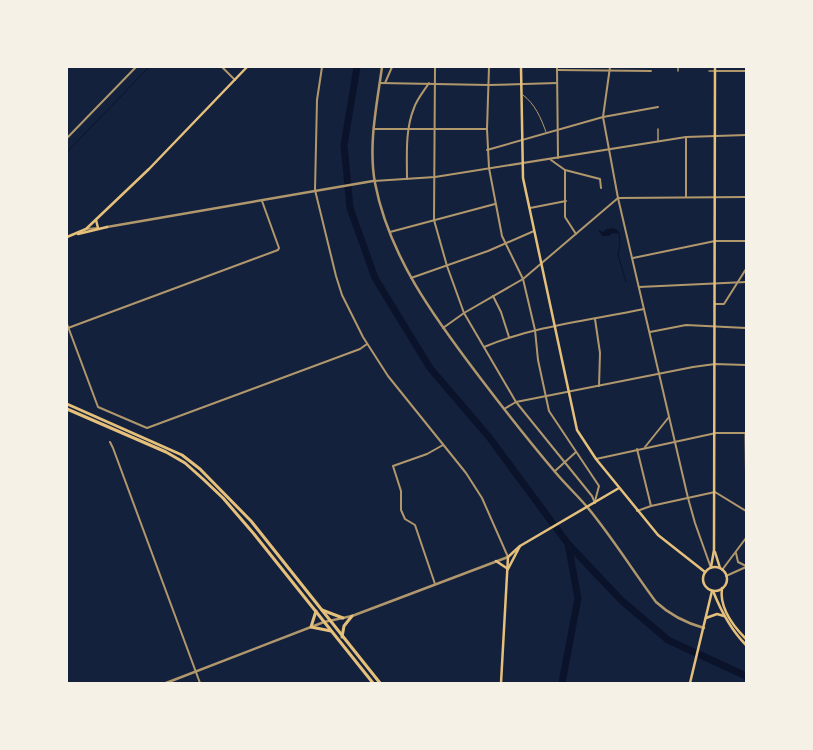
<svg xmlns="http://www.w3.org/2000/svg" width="813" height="750" font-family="'DM Sans',sans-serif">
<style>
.water{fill:#0b132b}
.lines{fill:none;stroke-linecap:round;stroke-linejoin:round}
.stream{stroke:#0b132b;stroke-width:1}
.river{stroke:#0b132b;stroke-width:7}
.service{stroke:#b1986c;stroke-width:1}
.pedestrian{stroke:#b1986c;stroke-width:1.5}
.minor{stroke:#b1986c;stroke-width:2}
.tertiary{stroke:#b1986c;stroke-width:2.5}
.secondary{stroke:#e5c07b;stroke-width:2.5}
.primary{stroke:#e5c07b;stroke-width:3}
</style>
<rect width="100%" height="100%" fill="#14213d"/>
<!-- water -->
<path class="water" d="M612,228L618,230L619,234L613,233L609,236H603L599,232V230L603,232L607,229Z"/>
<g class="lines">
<!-- stream -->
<g class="stream">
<path d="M67,152L149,67"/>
<path d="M619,233L620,244L618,255L626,282"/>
</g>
<!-- river -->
<g class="river">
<path d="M357,67L344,145L350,208L375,278L430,368L489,437L568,544L621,600L668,640L746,676"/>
<path d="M562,683L578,598L568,544"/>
</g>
<!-- service -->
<g class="service">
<path d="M523,95C535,104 541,118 546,132"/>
<path d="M745,434L746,511"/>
</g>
<!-- pedestrian -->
<g class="pedestrian">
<path d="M678,71V67"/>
<path d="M709,71H715"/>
<path d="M658,129V141"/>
</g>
<!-- minor -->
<g class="minor">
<path d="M222,67L235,80"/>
<path d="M322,67L317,100L315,190L336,276L342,295L363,337L388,376L466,473L482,498L508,557"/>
<path d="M435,67L434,220L447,266L464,313L516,402L592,496L595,503"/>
<path d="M489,67L487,129L489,168L502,236L523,279L535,330L538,360L549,411L599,486L595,501"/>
<path d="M557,67L558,158"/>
<path d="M610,67L603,117L618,198L688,498L695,523L711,568"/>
<path d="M557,70L651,71"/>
<path d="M715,71H746"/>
<path d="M746,71V80"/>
<path d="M380,83L489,85L557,83"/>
<path d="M385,83L392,67"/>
<path d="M746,114V160"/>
<path d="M374,129H487"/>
<path d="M686,137V197"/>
<path d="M67,138L136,67"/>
<path d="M487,150L603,117L658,107"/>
<path d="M551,160L565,170L600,179L601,188"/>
<path d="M565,170V217L576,234"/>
<path d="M407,179C407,155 405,130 414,108C417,99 424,91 429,83"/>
<path d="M374,181L435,177L686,137L746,135"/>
<path d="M530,208L566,201"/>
<path d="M86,229L98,228"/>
<path d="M390,232L495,204"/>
<path d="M746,241V227"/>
<path d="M633,258L715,241H746"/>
<path d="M411,278L488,251L534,231"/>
<path d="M639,287L746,282"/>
<path d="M493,296L501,312L509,337"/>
<path d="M715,304H724L746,269"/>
<path d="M595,319L600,353L599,386"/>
<path d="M67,324L98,407L147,428L360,349L367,344"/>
<path d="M68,328L278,250L279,248L262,201"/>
<path d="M443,328L464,313L523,279L618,198L746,197"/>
<path d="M650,332L686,325L746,328"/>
<path d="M484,347C534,326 591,320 644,309"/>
<path d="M504,409L516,402L693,367L715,364L746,365"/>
<path d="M110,442L113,448L200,683"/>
<path d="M645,447L669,417"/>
<path d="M637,449L651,506"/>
<path d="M596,459L716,433H746"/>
<path d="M555,471L576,452"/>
<path d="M637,511L651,506L715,492L746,511"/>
<path d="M736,553L738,562L746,566"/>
<path d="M722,570L746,538"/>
<path d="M726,576L746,567"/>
<path d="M435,584L415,525L405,519L401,510V491L393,466L427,454L443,445"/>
</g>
<!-- tertiary -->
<g class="tertiary">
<path d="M382,67C377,104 368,145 375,183C389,256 434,317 478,375C503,408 529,441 556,473C566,485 578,496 588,508C612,537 633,571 656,602C670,615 686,623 704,628"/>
<path d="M107,227L373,181"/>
<path d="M166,683L324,622L352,616L508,557"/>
</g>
<!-- secondary -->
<g class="secondary">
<path d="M521,67L523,178L577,430L596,459L658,535L705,572"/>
<path d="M96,220L98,228"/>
<path d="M78,234L107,227"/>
<path d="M67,237L86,229L149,169L247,67"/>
<path d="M715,552L720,568"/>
<path d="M496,561L508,569L520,546"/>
<path d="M711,567L714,550L715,67"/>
<circle cx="715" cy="579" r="12"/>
<path d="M722,588C719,608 733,626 746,639"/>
<path d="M713,591C721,611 731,630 746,645"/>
<path d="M706,618L717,614L724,616"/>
<path d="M501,683L508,557L520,546L619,488"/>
<path d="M690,683L712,591"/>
</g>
<!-- primary -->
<g class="primary">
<path d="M67,404L182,455L200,469L251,521L380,683"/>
<path d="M67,409L166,452L185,463L203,479L223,498L254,534L373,683"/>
<path d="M322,610L343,618"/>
<path d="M316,611L311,627L331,631"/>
<path d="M342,637L344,626L352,616"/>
</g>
</g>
<!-- border -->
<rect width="813" height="750" fill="none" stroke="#f6f1e7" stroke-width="136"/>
</svg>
